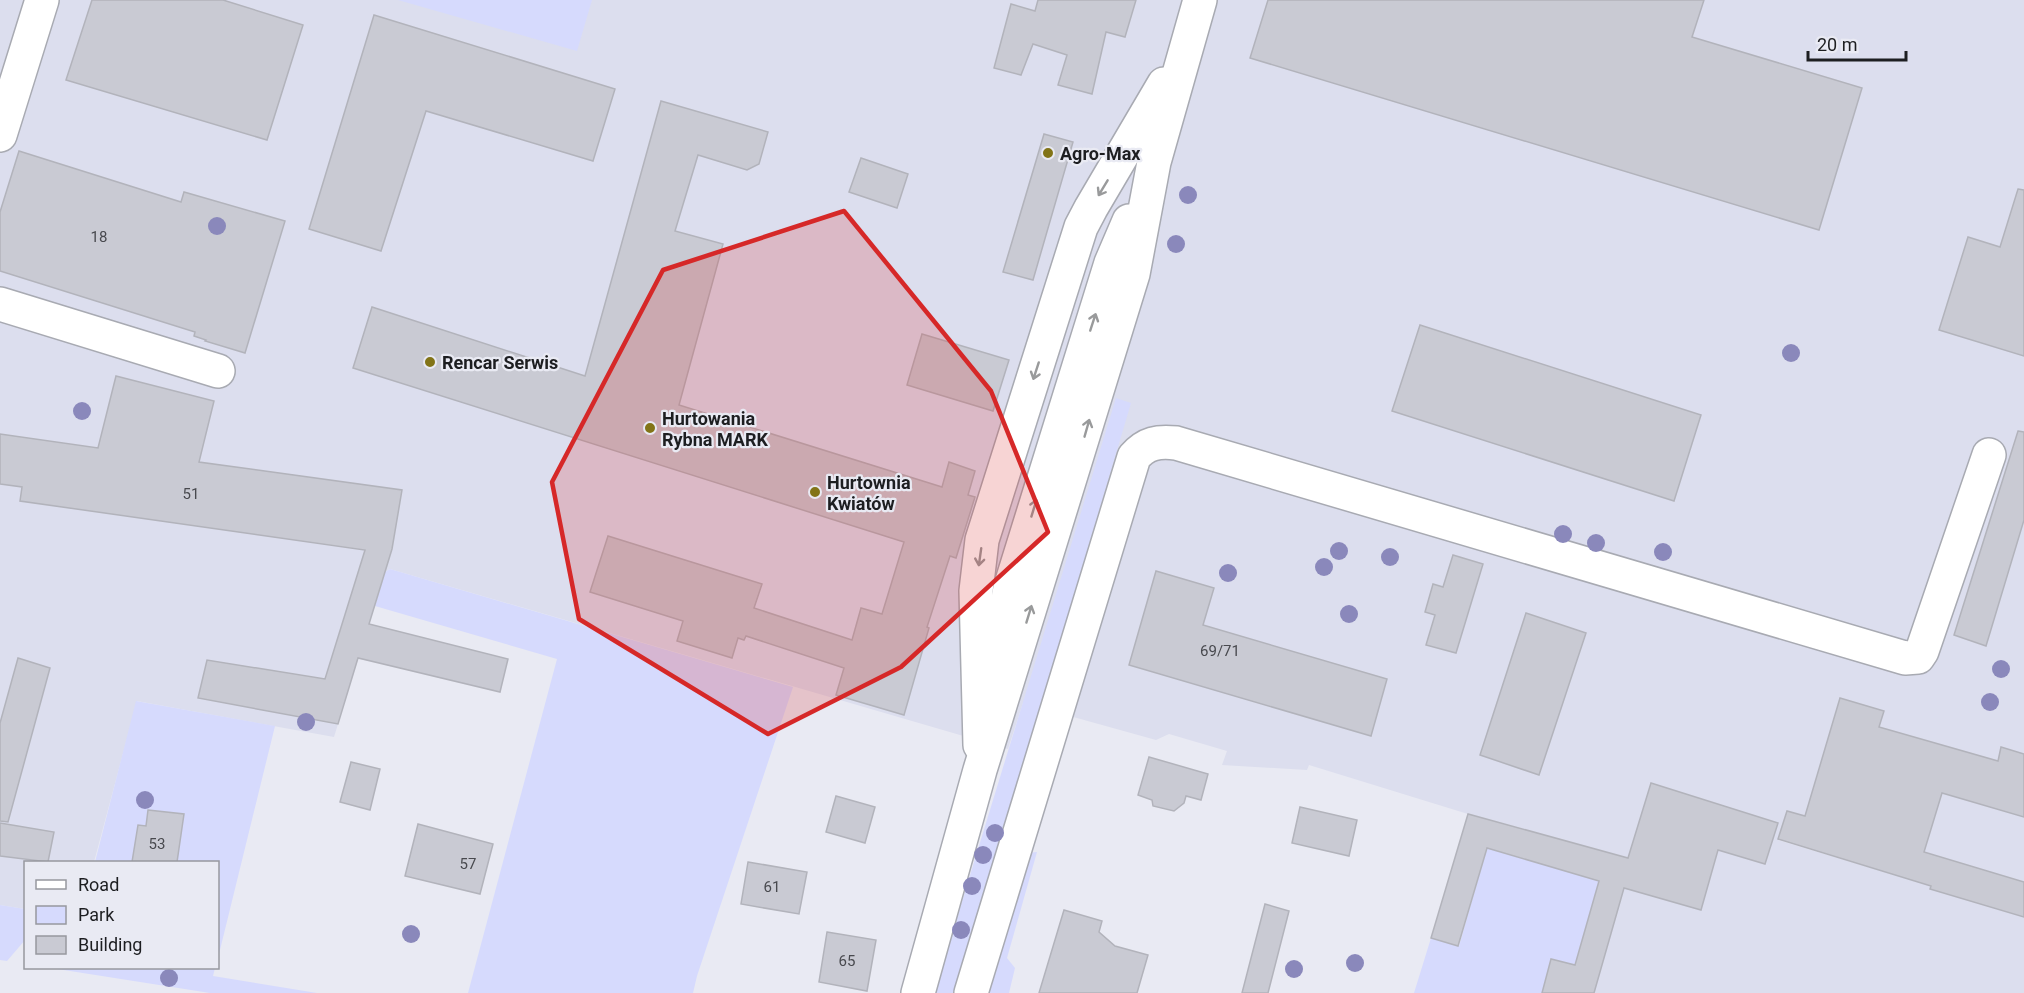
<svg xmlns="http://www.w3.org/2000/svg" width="2024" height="993" font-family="Roboto,sans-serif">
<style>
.built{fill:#dcdeee;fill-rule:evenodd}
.green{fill:#d6dafd}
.building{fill:#c9cad3;stroke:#b2b3bb;stroke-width:1.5}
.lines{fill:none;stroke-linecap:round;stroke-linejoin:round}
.minor-casing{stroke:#a8aab2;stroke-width:36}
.minor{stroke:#fff;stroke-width:33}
.tree{fill:#8a88bb}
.oneway{stroke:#999a9b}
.marked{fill:#d62828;fill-opacity:0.2;stroke:#d62828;stroke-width:4.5;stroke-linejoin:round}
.poi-dot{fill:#827417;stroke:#e9eaf3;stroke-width:2}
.labels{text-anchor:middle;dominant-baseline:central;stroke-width:4.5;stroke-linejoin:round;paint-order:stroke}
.number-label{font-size:15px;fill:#48494e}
.poi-label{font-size:18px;font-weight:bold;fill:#1d1e21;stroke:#e9eaf3;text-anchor:start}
</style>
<rect width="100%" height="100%" fill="#e9eaf3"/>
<!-- built -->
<path class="built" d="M0,0H2024V993H1566L1607,852L1468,814L1309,765L1307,770L1222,765L1227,751L1169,734L1156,740L1023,703L1008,749L390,569L385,572L334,737L137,701L94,862H26L25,909L0,905ZM1787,811L1938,856L1931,886L1778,840Z"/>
<!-- green -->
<g class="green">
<path d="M398,0H592L577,51Z"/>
<path d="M1116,398L1131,403L956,993H934Z"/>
<path d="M390,569L793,687L697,976L693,993H468L557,659L375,606L385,572Z"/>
<path d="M136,701L275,726L218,958V862H95Z"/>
<path d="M1487,848L1599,881L1575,965L1551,959L1542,993H1414L1431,938L1459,946Z"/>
<path d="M1037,852L1007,958L1015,968L1009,993H986L1028,853Z"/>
<path d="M0,905L25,909V940L7,961L0,960Z"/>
<path d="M51,968H215L213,976L317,993H210Z"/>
</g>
<!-- building -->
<g class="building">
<path d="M92,0H223L303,25L267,140L66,80Z"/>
<path d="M1038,0H1136L1125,37L1106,32L1092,94L1058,85L1067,55L1033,44L1021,75L994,68L1011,4L1035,11Z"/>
<path d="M1268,0H1704L1692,37L1862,88L1819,230L1250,58Z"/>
<path d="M374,15L615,89L593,161L426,111L381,251L309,229Z"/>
<path d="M661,101L768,132L759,164L747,170L698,155L675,231L723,244L679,405L942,487L949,462L975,471L968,495L975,497L956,558L950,556L927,627L929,628L904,715L836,695L844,668L746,636L744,640L738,638L732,658L677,641L683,621L590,592L608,536L762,584L754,608L852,640L861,608L882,614L904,542L353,368L372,307L585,376Z"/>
<path d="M1044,134L1073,142L1033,280L1003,272Z"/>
<path d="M19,151L181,202L184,192L285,221L245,353L205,341L206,340L194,336L195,332L0,271V212Z"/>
<path d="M861,158L908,174L897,208L849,192Z"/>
<path d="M2018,189L2024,190V356L1939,330L1968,237L2000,247Z"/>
<path d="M1420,325L1701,415L1674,501L1392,411Z"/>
<path d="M922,334L1009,360L993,411L907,385Z"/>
<path d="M116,376L214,401L199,462L402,490L392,549L369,624L508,659L500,692L358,658L338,724L198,698L207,660L325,679L365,550L20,501L22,487L0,484V434L98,448Z"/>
<path d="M2018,431L2024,432V520L1986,646L1954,635Z"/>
<path d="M1453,555L1483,564L1456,653L1426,645L1435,615L1425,612L1433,584L1443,587Z"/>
<path d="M1156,571L1214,588L1203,625L1387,679L1371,736L1129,665Z"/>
<path d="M1526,613L1586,633L1539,775L1480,755Z"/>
<path d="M18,658L50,668L8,822L0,821V723Z"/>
<path d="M1840,698L1884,711L1879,727L1998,761L2001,747L2024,754V817L1942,793L1924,852L2024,882V917L1930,889L1931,886L1778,839L1787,811L1805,816Z"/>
<path d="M1149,757L1208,774L1201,800L1186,796L1184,803L1174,811L1153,806L1152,800L1138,795Z"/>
<path d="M351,762L380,769L370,810L340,802Z"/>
<path d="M1651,783L1778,823L1765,864L1718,850L1701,910L1624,888L1594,993H1542L1551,959L1575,965L1599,881L1487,848L1458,946L1431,938L1468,814L1628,858Z"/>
<path d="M836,796L875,807L865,843L826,832Z"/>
<path d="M1300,807L1357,820L1349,856L1292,843Z"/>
<path d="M148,810L184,814L177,862H132L138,825L146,826Z"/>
<path d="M0,823L54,832L48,862L0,856Z"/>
<path d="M418,824L493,844L480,894L405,876Z"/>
<path d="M748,862L807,872L799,914L741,904Z"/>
<path d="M1265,904L1289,911L1268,993H1242Z"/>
<path d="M1064,910L1102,921L1099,932L1115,946L1148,955L1137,993H1039Z"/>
<path d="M827,932L876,940L867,991L819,982Z"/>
</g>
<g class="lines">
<!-- minor casing -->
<g class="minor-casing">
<g id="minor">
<path d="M0,135L42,0"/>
<path d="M0,304L218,371"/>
<path d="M997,662L1010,588L1111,263L1129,221"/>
<path d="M980,745L976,591L982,540L1081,227L1091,208L1164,84"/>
<path d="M918,993L980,770L1133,274L1154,162L1200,0"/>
<path d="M971,993L1134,457C1146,443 1158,441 1176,443L1905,658L1918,657L1922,651L1989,455"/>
</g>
</g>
<!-- minor -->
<use href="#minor" class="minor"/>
</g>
<!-- trees -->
<g class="tree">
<circle cx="1188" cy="195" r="9"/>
<circle cx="217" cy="226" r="9"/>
<circle cx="1176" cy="244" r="9"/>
<circle cx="1791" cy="353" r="9"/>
<circle cx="82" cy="411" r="9"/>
<circle cx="1563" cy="534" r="9"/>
<circle cx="1596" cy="543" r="9"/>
<circle cx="1339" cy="551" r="9"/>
<circle cx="1663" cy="552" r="9"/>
<circle cx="1390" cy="557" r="9"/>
<circle cx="1324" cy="567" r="9"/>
<circle cx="1228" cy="573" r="9"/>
<circle cx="1349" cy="614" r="9"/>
<circle cx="2001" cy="669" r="9"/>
<circle cx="1990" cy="702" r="9"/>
<circle cx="306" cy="722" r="9"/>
<circle cx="145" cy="800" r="9"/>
<circle cx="995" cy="833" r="9"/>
<circle cx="983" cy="855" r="9"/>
<circle cx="972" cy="886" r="9"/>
<circle cx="961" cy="930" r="9"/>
<circle cx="411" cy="934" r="9"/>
<circle cx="1355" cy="963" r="9"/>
<circle cx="1294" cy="969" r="9"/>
<circle cx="169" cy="978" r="9"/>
</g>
<!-- one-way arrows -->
<defs><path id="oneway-shaft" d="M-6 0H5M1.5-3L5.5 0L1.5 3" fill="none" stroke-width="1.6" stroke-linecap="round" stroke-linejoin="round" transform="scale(1.5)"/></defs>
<g class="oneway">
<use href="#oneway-shaft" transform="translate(1103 188) rotate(121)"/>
<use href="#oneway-shaft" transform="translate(1093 322) rotate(-72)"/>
<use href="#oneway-shaft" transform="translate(1036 371) rotate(108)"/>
<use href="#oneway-shaft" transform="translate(1087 428) rotate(-74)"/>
<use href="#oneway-shaft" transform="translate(1034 508) rotate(-73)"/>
<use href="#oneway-shaft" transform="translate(980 557) rotate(98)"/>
<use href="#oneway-shaft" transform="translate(1029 614) rotate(-73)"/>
</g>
<!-- marked area -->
<path class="marked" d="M844,211L991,391L1048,532L901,667L768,734L579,619L552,482L663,270Z"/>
<!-- markers -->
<g class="poi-dot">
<circle cx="1048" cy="153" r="6"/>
<circle cx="430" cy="362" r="6"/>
<circle cx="650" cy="428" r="6"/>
<circle cx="815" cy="492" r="6"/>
</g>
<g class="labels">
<!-- number labels -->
<g class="number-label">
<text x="99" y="237">18</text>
<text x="191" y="494">51</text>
<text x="1220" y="651">69/71</text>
<text x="157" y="844">53</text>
<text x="468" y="864">57</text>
<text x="772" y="887">61</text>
<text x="847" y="961">65</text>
</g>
<!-- poi labels -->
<g class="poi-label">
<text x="1060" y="153">Agro-Max</text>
<text x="442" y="362">Rencar Serwis</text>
<text x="662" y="418">Hurtowania<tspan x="662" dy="21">Rybna MARK</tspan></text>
<text x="827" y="482">Hurtownia<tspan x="827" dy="21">Kwiatów</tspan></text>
</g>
</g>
<!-- legend -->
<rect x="24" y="861" width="195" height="108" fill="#e9eaf3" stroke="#97989f" stroke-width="1.5"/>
<rect x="36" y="880" width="30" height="9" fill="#ffffff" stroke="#97989f" stroke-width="1.5"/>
<text x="78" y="891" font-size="18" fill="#1d1e21">Road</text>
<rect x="36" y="906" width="30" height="18" fill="#d6dafd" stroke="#97989f" stroke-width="1.5"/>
<text x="78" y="921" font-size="18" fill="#1d1e21">Park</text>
<rect x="36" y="936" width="30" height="18" fill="#c9cad3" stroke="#97989f" stroke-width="1.5"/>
<text x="78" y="951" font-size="18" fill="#1d1e21">Building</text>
<!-- scale -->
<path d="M1808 51v9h98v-9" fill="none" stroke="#1d1e21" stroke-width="3"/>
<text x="1817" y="51" font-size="18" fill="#1d1e21" stroke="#e9eaf3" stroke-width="4.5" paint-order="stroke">20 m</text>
</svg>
